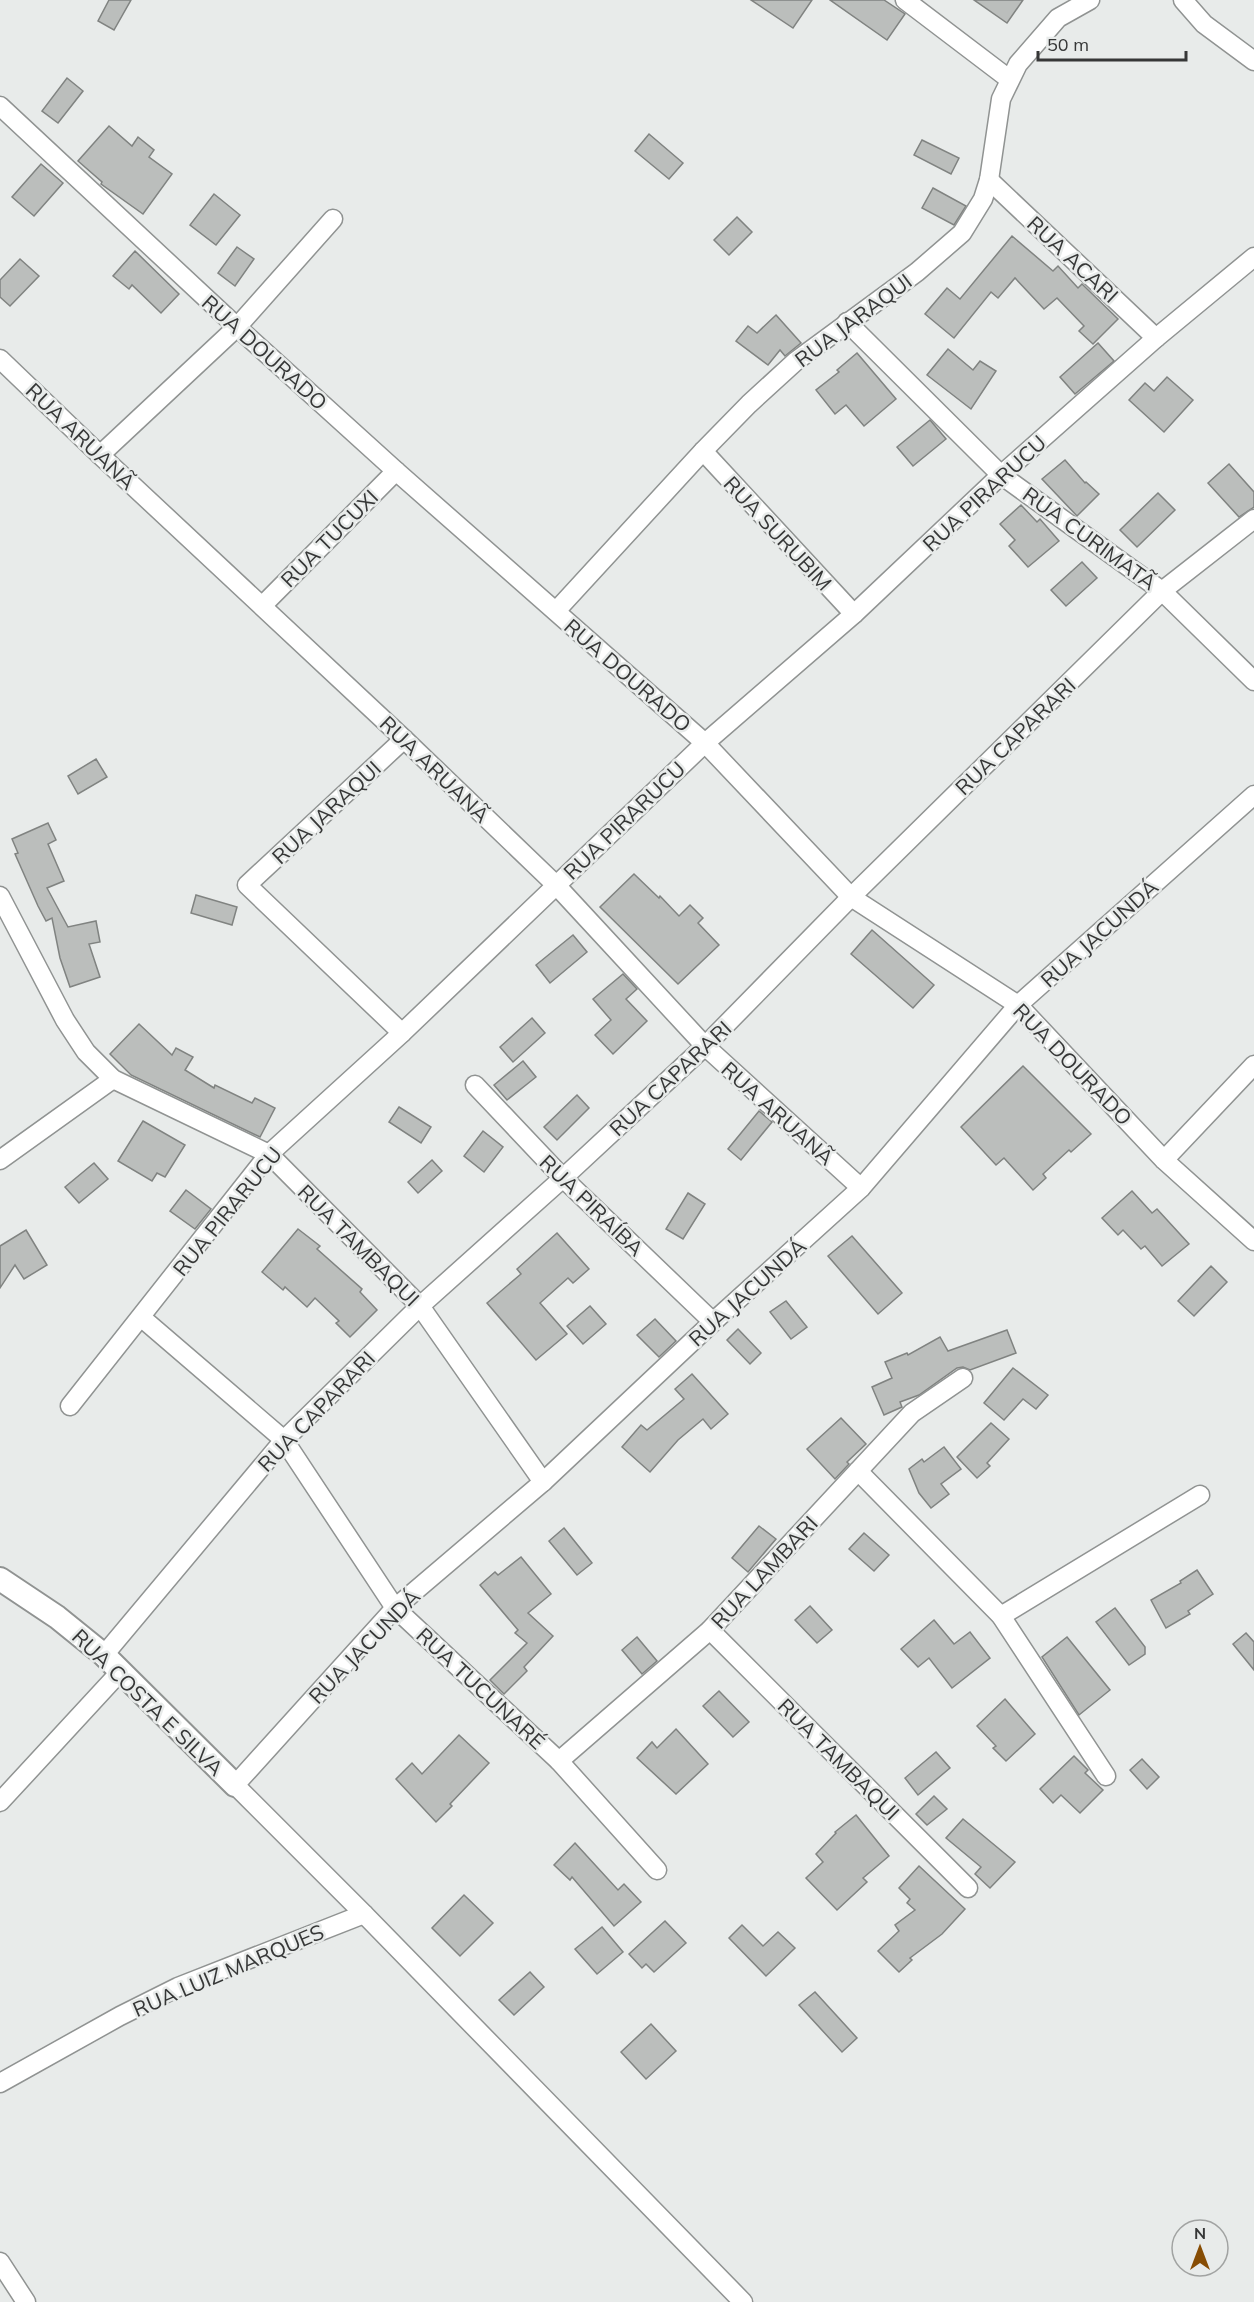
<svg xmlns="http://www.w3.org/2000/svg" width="1254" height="2302" font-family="Mulish,sans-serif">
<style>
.building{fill:#bbbebc;stroke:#808381;stroke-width:1.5}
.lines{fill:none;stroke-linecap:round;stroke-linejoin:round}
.minor-casing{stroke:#909392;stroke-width:21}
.tertiary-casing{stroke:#909392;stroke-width:26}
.minor{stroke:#fff;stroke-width:18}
.tertiary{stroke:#fff;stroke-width:22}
.labels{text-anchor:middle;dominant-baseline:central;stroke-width:5;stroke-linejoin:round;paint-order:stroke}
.street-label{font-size:21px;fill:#363737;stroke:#e8ebea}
</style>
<rect width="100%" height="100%" fill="#e8ebea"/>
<!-- building -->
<g class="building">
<path d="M109,0H131L114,30L98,21Z"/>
<path d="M751,0H812L793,28Z"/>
<path d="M830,0H884L905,14L887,40Z"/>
<path d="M974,0H1023L1007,23Z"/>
<path d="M67,78L83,91L58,123L42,111Z"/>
<path d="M109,126L132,146L138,137L154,150L149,157L172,174L143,214L101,184L102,182L78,161Z"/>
<path d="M649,134L683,163L669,179L635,151Z"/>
<path d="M922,140L959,158L951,174L914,155Z"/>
<path d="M41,164L63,183L34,216L12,197Z"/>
<path d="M933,188L966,206L954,225L922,208Z"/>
<path d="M214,194L240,215L216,245L190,225Z"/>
<path d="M737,217L752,232L729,255L714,240Z"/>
<path d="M1012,236L1053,271L1058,266L1078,288L1082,284L1118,319L1093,344L1079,331L1084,326L1057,298L1044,309L1015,278L998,298L991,292L954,338L925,314L947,288L960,299Z"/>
<path d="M237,247L254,259L235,286L218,273Z"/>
<path d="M135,251L179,294L161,313L132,285L129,289L113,276Z"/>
<path d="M20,259L39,276L10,306L0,297V280Z"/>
<path d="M776,315L801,343L785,356L780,350L768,365L736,341L748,326L757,333Z"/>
<path d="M1098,343L1114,361L1075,394L1060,377Z"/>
<path d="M948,349L973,370L980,361L996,371L971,409L927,375Z"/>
<path d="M857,353L896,399L864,426L846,405L835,414L816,390L839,372L837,370Z"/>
<path d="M1167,377L1193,400L1164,432L1129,400L1145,383L1154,391Z"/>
<path d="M930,420L946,439L913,466L897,447Z"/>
<path d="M1065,460L1085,483L1086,482L1099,494L1077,516L1042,479Z"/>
<path d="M1229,464L1254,492V507L1239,517L1208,483Z"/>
<path d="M1158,493L1175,510L1137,547L1120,530Z"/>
<path d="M1021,505L1037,522L1040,519L1059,541L1028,567L1009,546L1015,540L1000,524Z"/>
<path d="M1082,562L1097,578L1066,606L1051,590Z"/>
<path d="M96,759L107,777L78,794L68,776Z"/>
<path d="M48,823L56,840L48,844L64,881L47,888L68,927L96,921L100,942L89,944L100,977L70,987L60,958L52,918L46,921L38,906L15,854L18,853L12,839Z"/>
<path d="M634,874L659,898L660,896L679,916L690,905L703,918L698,923L719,945L678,984L600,907Z"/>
<path d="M196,895L237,907L232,925L191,913Z"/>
<path d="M872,930L934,985L913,1008L851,954Z"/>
<path d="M573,935L587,952L550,983L536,965Z"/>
<path d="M623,974L637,989L626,999L647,1021L613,1054L595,1035L611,1020L593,999Z"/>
<path d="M532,1018L545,1033L513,1062L500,1047Z"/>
<path d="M139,1024L172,1055L176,1048L193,1057L185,1070L214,1088L215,1085L252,1103L255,1098L275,1108L260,1137L131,1075L110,1054Z"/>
<path d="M523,1061L536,1077L507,1100L494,1085Z"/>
<path d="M1023,1066L1091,1134L1071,1152L1069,1150L1043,1174L1046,1178L1033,1190L1004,1158L996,1165L961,1127Z"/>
<path d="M577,1095L589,1108L557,1140L544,1127Z"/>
<path d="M399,1107L431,1127L421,1143L389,1122Z"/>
<path d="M759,1111L772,1122L741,1160L728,1149Z"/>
<path d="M143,1121L185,1145L165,1177L157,1173L152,1181L118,1161Z"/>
<path d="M483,1131L503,1147L484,1172L464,1156Z"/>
<path d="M432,1160L442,1171L418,1193L408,1182Z"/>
<path d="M94,1163L108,1179L79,1203L65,1187Z"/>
<path d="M186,1190L211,1209L195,1229L170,1211Z"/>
<path d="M1132,1191L1152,1213L1157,1209L1189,1244L1162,1266L1145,1246L1141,1249L1123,1230L1118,1235L1102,1218Z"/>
<path d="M688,1193L705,1204L683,1239L666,1229Z"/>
<path d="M298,1229L320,1246L317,1249L362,1289L360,1292L377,1310L350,1337L336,1323L339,1321L315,1298L307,1307L285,1287L283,1290L262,1272Z"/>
<path d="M26,1230L47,1265L24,1279L15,1265L0,1288V1246Z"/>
<path d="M557,1233L589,1269L573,1283L568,1278L540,1303L567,1334L536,1360L487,1303L521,1274L517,1269Z"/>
<path d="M852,1236L902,1293L878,1314L828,1256Z"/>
<path d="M1211,1266L1227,1282L1194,1316L1178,1301Z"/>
<path d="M786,1301L807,1327L791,1339L770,1312Z"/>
<path d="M590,1306L606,1324L583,1344L567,1326Z"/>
<path d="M655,1319L676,1341L659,1357L637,1335Z"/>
<path d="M738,1329L761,1353L750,1364L727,1340Z"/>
<path d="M1007,1330L1016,1353L970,1370L963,1367L957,1368L919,1395L900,1402L902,1407L884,1415L872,1387L892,1378L885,1362L907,1353L908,1355L940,1337L948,1351Z"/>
<path d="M1013,1368L1048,1395L1036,1409L1023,1399L1004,1420L984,1403Z"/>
<path d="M692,1374L728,1414L711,1429L703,1419L678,1440L650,1472L622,1447L641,1425L647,1430L684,1399L675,1389Z"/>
<path d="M841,1418L866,1444L847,1462L849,1464L835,1479L807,1449Z"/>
<path d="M991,1423L1009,1439L987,1463L990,1466L977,1478L957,1457Z"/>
<path d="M944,1447L961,1469L941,1484L949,1494L931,1508L919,1493L909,1469L922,1459L924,1462Z"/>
<path d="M759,1526L776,1539L748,1572L732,1558Z"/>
<path d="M564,1528L592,1563L577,1575L549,1541Z"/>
<path d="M864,1533L889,1555L874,1571L849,1549Z"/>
<path d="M521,1557L551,1594L528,1613L553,1636L524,1667L527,1671L504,1694L490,1680L527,1643L515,1633L518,1630L480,1585L495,1572L498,1575Z"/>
<path d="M1197,1570L1213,1594L1188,1611L1190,1614L1166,1628L1151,1600L1181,1583L1180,1581Z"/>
<path d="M810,1606L832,1630L817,1643L795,1620Z"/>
<path d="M1115,1608L1145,1647V1654L1129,1665L1096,1622Z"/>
<path d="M934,1620L954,1644L970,1632L990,1658L952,1688L929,1658L918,1667L901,1649Z"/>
<path d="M1246,1633L1254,1642V1670L1233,1644Z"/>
<path d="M637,1637L657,1661L642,1674L622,1650Z"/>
<path d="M1067,1637L1110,1690L1079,1715L1042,1657Z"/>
<path d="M719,1691L749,1722L733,1737L703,1706Z"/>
<path d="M1005,1699L1035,1734L1006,1761L993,1748L996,1746L977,1726Z"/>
<path d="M676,1729L708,1764L676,1794L637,1758L652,1742L657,1748Z"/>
<path d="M459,1735L489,1763L450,1804L452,1806L436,1822L396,1779L412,1763L422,1774Z"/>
<path d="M936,1752L950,1768L918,1795L905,1778Z"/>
<path d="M1074,1756L1088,1770L1085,1773L1103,1790L1080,1813L1061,1795L1053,1803L1040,1789Z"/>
<path d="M1142,1759L1159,1777L1147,1789L1130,1770Z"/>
<path d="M934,1796L947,1809L927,1825L916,1814Z"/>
<path d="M856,1815L889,1856L863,1878L867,1882L837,1910L806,1878L823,1862L816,1854L836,1833L835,1832Z"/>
<path d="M963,1819L1015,1862L990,1888L975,1874L981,1867L946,1838Z"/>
<path d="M575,1843L618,1890L624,1884L641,1902L614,1926L572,1877L570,1880L554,1865Z"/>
<path d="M919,1866L965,1909L942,1934L910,1958L912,1960L899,1972L878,1951L899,1931L895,1925L915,1910L907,1903L910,1899L899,1888Z"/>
<path d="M464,1895L493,1923L460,1956L432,1928Z"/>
<path d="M665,1921L686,1943L654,1972L646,1964L642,1968L629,1954Z"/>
<path d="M742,1925L763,1946L778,1932L795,1948L766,1976L729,1938Z"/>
<path d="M602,1927L623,1952L597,1974L575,1949Z"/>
<path d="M530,1972L544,1987L514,2015L499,2000Z"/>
<path d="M815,1992L857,2038L842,2052L799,2005Z"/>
<path d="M651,2024L676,2051L646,2079L621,2052Z"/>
</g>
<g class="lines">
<!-- minor casing -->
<g class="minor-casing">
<g id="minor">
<path d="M905,0L1009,79"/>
<path d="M1183,0L1204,24L1254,61"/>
<path d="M0,106L237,327L396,471L705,743L851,897L1018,1005L1164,1160L1254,1241"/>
<path d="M989,180L1156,338"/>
<path d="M847,322L1001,475L1162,591L1254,681"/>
<path d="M0,359L100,455L404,739L556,885L705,1046L861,1188"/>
<path d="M703,451L854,614"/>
<path d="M100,455L237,327L333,219"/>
<path d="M263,605L396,471"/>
<path d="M556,611L703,451L749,404L796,361L917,272L962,233L983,199L989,180L1001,99L1018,64L1058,18L1090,0"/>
<path d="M0,896L65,1020L86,1052L113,1079L269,1154L420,1306L543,1482"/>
<path d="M402,1033L247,885L404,739"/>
<path d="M475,1085L563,1178L713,1322"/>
<path d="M0,1160L113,1079"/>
<path d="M1164,1160L1254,1065"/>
<path d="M142,1318L284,1440L395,1608L559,1761L657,1870"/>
<path d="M70,1406L269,1154L402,1033L705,743L854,614L1001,475L1156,338L1254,257"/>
<path d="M858,1471L1001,1616L1106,1776"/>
<path d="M1001,1616L1200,1495"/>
<path d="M710,1630L968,1888"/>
<path d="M104,1655L284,1440L420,1306L563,1178L705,1046L851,897L1162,591L1254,519"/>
<path d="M559,1761L710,1630L912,1413L963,1378"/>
<path d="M0,1802L120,1672"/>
<path d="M0,2083L120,2016L178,1987L364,1914"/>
<path d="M0,2262L26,2302"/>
<path d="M743,2302L364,1914L235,1785L395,1608L543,1482L713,1322L861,1188L1018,1005L1254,795"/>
</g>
</g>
<!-- tertiary casing -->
<g class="tertiary-casing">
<path id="tertiary" d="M0,1579L57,1617L104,1655L235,1785"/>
</g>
<!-- minor -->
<use href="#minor" class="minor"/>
<!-- tertiary -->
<use href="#tertiary" class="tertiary"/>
</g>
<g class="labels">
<!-- street labels -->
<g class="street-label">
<text transform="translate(1073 259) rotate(43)">RUA ACARI</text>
<text transform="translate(853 320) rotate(-37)">RUA JARAQUI</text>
<text transform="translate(265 352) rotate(42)">RUA DOURADO</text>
<text transform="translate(81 436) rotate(44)">RUA ARUANÃ</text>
<text transform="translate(984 493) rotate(-43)">RUA PIRARUCU</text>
<text transform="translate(778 533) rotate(47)">RUA SURUBIM</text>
<text transform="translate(329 538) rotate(-45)">RUA TUCUXI</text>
<text transform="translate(1090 538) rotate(36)">RUA CURIMATÃ</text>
<text transform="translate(628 675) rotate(41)">RUA DOURADO</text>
<text transform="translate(1015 736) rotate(-44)">RUA CAPARARI</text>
<text transform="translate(435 769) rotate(44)">RUA ARUANÃ</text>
<text transform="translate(326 812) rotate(-43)">RUA JARAQUI</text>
<text transform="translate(624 820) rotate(-44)">RUA PIRARUCU</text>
<text transform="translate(1099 933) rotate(-42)">RUA JACUNDÁ</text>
<text transform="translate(1073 1064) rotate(46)">RUA DOURADO</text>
<text transform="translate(670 1078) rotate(-43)">RUA CAPARARI</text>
<text transform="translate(778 1113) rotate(42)">RUA ARUANÃ</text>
<text transform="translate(592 1205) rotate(44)">RUA PIRAÍBA</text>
<text transform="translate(227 1211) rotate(-51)">RUA PIRARUCU</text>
<text transform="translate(359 1245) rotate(45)">RUA TAMBAQUI</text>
<text transform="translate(747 1292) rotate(-42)">RUA JACUNDÁ</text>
<text transform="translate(316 1411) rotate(-46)">RUA CAPARARI</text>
<text transform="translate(764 1572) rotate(-47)">RUA LAMBARI</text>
<text transform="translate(364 1646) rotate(-46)">RUA JACUNDÁ</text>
<text transform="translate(481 1688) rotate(43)">RUA TUCUNARÉ</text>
<text transform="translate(148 1702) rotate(44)">RUA COSTA E SILVA</text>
<text transform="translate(839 1759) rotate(45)">RUA TAMBAQUI</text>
<text transform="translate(228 1970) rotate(-23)">RUA LUIZ MARQUES</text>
</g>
</g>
<!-- north arrow -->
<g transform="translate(1200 2248)"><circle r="28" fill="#e8ebea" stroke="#a1a3a2" stroke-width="1.5"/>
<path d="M0-4.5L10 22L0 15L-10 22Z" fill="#874d04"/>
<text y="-9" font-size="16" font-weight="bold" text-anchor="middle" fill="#363737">N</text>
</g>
<!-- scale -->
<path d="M1038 51v9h148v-9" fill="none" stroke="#363737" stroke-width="3"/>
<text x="1047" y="51" font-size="18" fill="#363737" stroke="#e8ebea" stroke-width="4.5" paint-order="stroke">50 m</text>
</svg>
